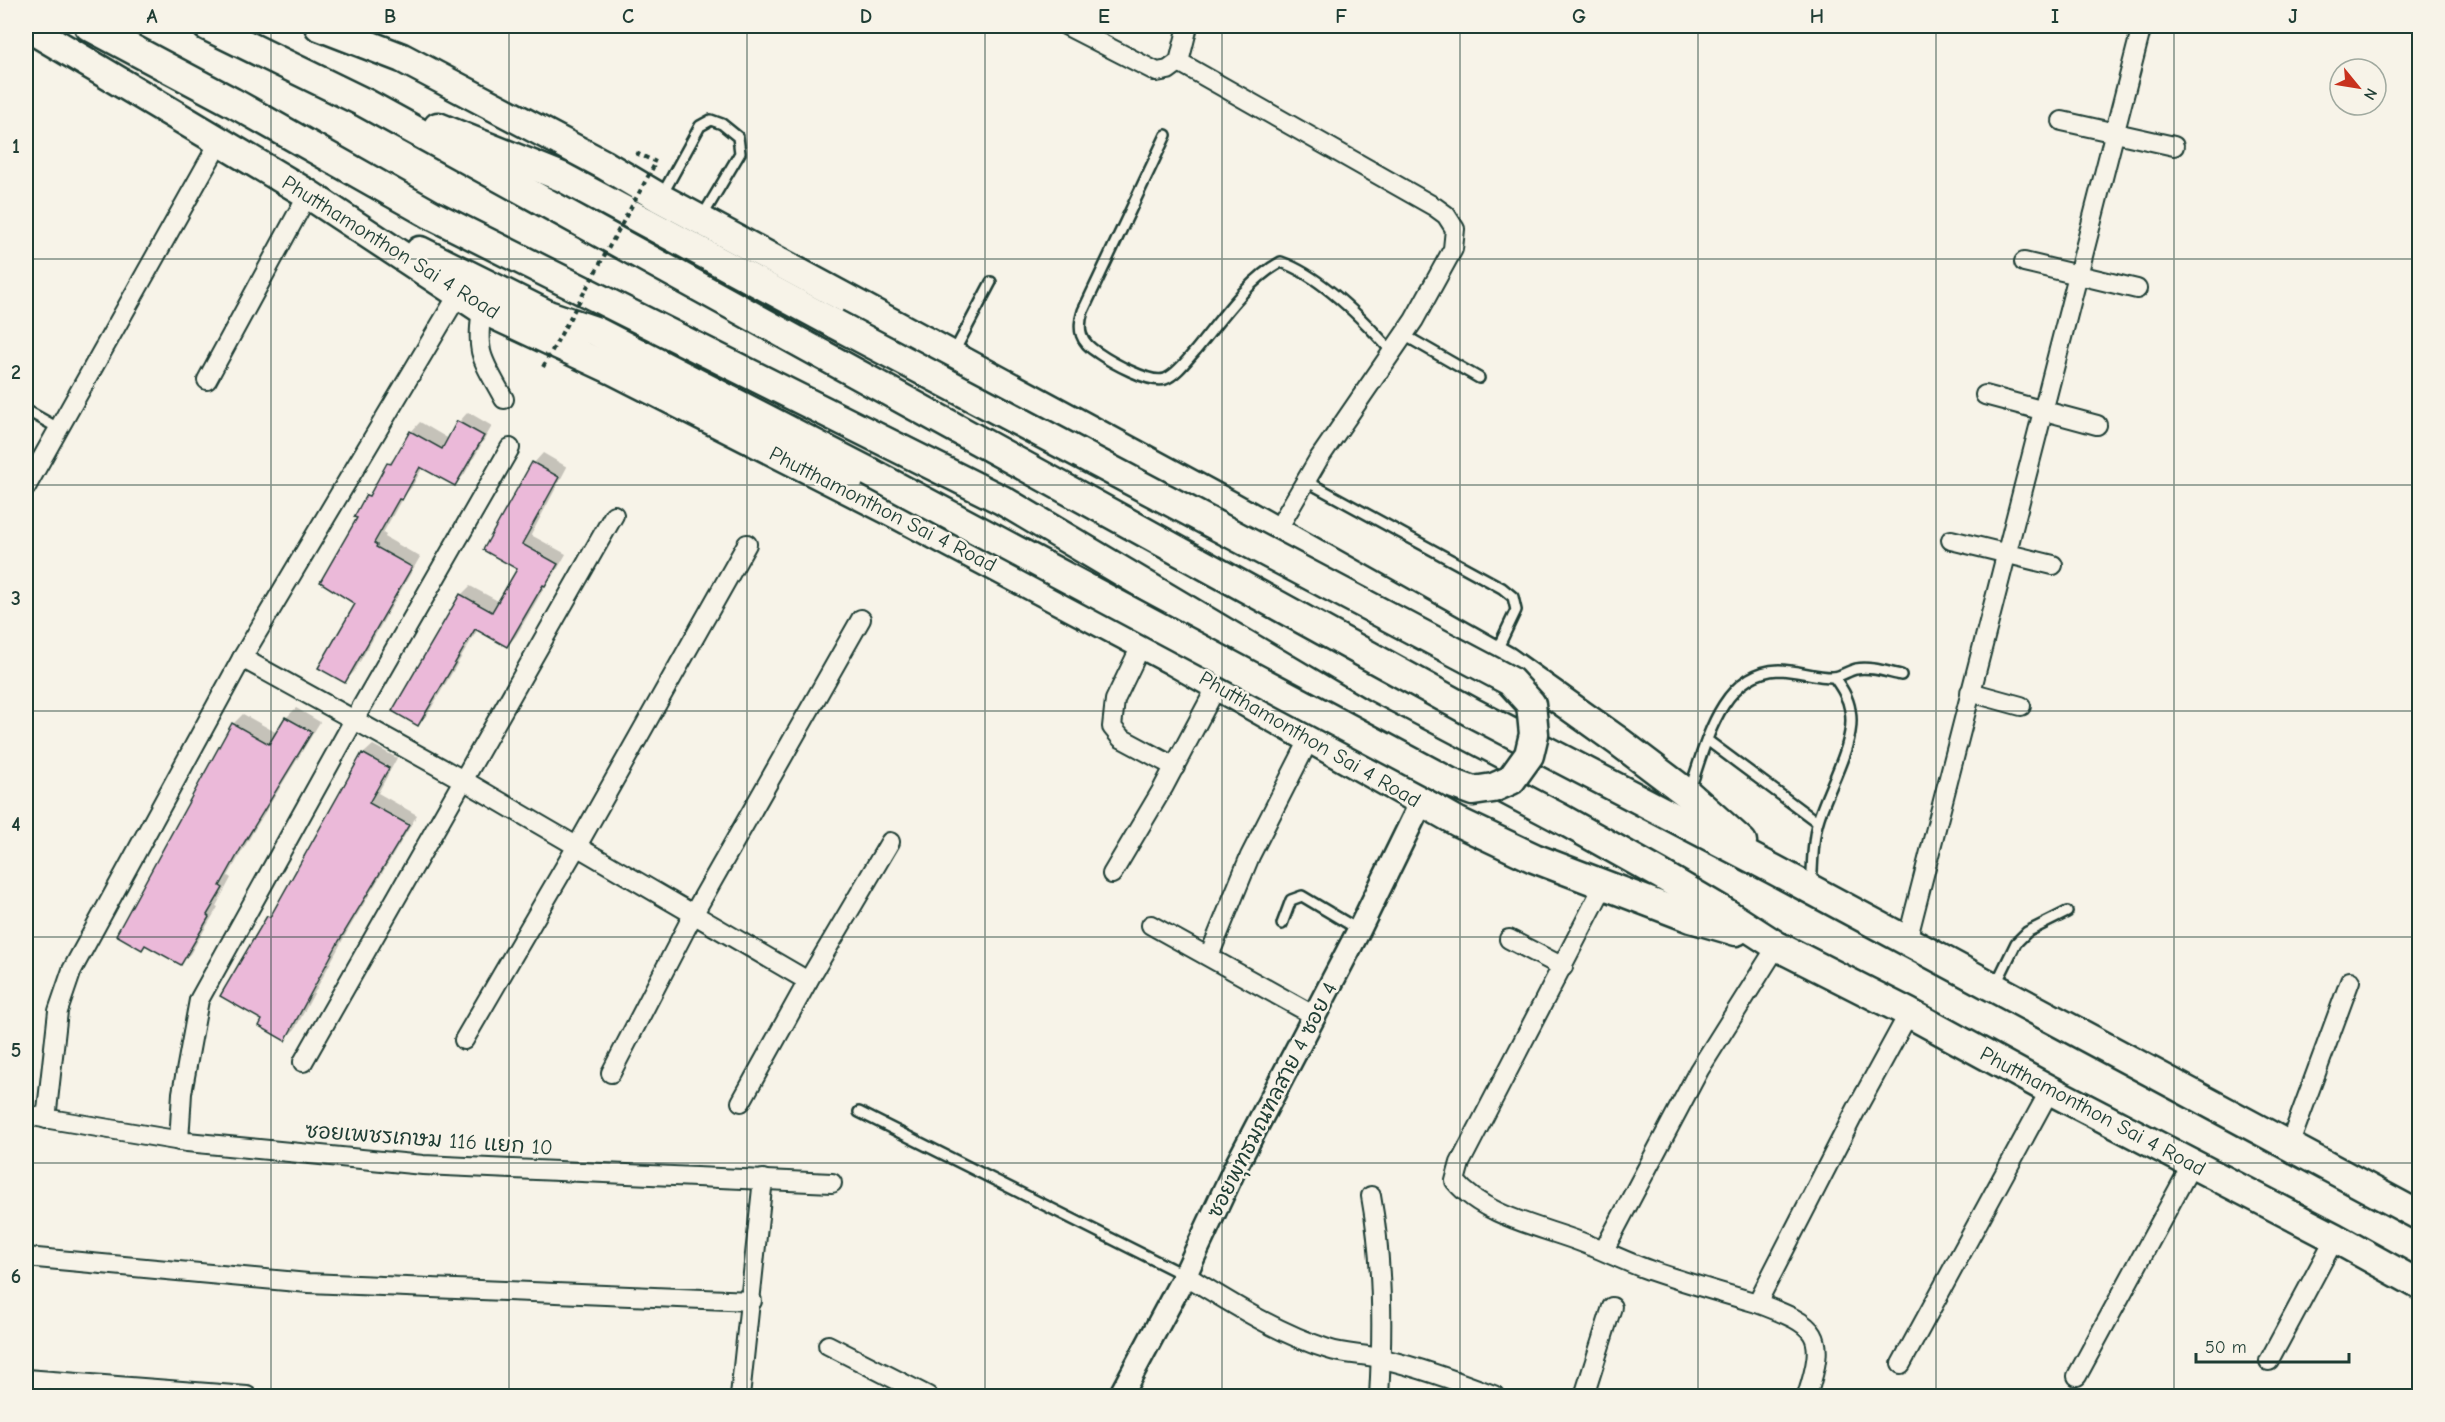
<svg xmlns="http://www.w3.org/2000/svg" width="2445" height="1422" font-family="'Comic Neue','Playpen Sans Thai',sans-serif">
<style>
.shadow{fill:#0003}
.building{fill:#ebb9d9;stroke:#1f3d34;stroke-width:1.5}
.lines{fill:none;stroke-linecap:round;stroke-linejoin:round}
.service-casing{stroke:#1f3d34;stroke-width:14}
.minor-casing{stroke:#1f3d34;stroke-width:22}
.tertiary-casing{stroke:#1f3d34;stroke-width:27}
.primary-casing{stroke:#1f3d34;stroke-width:33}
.path{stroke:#1f3d34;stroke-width:4;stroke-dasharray:4.5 4.5;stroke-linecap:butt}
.service{stroke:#f7f3e8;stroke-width:9}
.minor{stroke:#f7f3e8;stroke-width:18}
.tertiary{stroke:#f7f3e8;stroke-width:22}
.primary{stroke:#f7f3e8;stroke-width:28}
.primary-bridge-casing{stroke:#1f3d34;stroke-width:33;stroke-linecap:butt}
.path-bridge{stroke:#1f3d34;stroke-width:4;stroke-dasharray:4.5 4.5;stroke-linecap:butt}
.primary-bridge{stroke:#f7f3e8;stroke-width:28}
.grid{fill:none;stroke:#1f3d34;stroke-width:1.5;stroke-opacity:0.55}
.labels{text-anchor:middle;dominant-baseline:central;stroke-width:5;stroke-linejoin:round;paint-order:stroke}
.street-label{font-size:21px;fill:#1f3d34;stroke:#f7f3e8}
.neatline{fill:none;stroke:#1f3d34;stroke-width:2}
.grid-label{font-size:20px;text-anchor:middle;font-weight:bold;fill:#1f3d34}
</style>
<rect width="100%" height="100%" fill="#f7f3e8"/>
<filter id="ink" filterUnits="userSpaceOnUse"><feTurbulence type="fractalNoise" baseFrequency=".0167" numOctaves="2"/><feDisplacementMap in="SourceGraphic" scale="12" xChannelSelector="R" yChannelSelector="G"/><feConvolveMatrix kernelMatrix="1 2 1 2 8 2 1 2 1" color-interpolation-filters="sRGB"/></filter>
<g filter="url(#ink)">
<!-- shadow -->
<g class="shadow">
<path d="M468,412L492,426L464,475L455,484L423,467L411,488L404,495L383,533L386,535L385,537L420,557L354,672L345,681L357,603L359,518L368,496L374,489L389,463L399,453L411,432L420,422L449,439L459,422Z"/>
<path d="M543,453L567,467L531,535L566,554L554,575L547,583L516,636L507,646L478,629L427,715L418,724L461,595L470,586L500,602L519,568L485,549L534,463Z"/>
<path d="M296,708L320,722L253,832L228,876L231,878L216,906L218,907L190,954L180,963L146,944L118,934L233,724L243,714L277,733L286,718Z"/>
<path d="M373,745L397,758L378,793L417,815L348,930L295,1029L285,1039L264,1019L268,917L276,909L363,754Z"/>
</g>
<!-- building -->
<g class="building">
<path d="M457,421L484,436L455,486L420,467L402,500L399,499L374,543L377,545L376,547L412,567L345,683L318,668L355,604L320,582L357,518L354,517L366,495L369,496L387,463L391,464L410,431L442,449Z"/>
<path d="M532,462L559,477L522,544L558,564L545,586L543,585L507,647L475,629L418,726L392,711L460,594L492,612L493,610L517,569L483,550Z"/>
<path d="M285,717L312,732L244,843L220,886L223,888L207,915L209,917L181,965L145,945L142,950L116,935L232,723L269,744Z"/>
<path d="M362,753L389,768L369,803L409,825L339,941L285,1041L259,1026L262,1020L220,996L267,916L270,917Z"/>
</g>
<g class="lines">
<!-- service casing -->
<g class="service-casing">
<g id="service">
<path d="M1166,135L1083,311C1077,330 1080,342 1098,353C1111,362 1150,384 1165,379C1176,375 1187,360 1195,351C1220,321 1246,281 1281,262C1321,276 1364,320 1392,352"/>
<path d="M662,195L700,126L711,120L722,124L738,137L740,153L702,217"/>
<path d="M1404,335L1479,378"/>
<path d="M953,354L991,282"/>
<path d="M26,410L58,428"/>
<path d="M1306,481L1502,588L1513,597L1516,610L1496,652"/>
<path d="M1707,740L1817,822"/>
<path d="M1689,792C1705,747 1720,672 1779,670C1796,670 1819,678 1834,677C1841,676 1848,671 1856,669C1870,666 1887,672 1901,675"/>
<path d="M1811,886C1813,865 1812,840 1818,821C1827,789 1857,742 1850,710C1848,697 1841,687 1834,677"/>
<path d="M1282,924L1291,900L1302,896L1359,930"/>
<path d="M1996,984L2016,943L2027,932L2067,912"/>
<path d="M859,1112L1184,1275"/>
</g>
</g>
<!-- minor casing -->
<g class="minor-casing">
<g id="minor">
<path d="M1067,26L1157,72L1168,70L1179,62"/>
<path d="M1188,26L1179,62L1435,207L1446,215L1455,229L1453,249L1414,320L1318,460L1276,532"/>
<path d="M2062,121L2174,146"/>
<path d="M2024,262L2137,289"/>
<path d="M482,309C475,356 483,360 504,399"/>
<path d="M207,380L308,194"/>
<path d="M1985,395L2097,425"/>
<path d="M26,487L220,141"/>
<path d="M1951,540L2053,565"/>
<path d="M1142,644L1115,700L1112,727L1121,738L1175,767"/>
<path d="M242,658L463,780L808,981"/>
<path d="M1970,692L2021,706"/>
<path d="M1112,874L1163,788L1217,686"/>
<path d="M1604,885L1460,1163L1455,1181C1484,1216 1539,1226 1581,1242C1605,1251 1628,1263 1652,1271C1687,1283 1722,1293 1757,1303"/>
<path d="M1151,925L1315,1016"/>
<path d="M1509,939L1563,967"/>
<path d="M1907,941L2142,26"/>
<path d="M1209,956L1250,856L1310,738"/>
<path d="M464,1040L577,846L747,544"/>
<path d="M303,1062L614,515"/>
<path d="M611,1073L694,913L861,619"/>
<path d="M741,1102L808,981L890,842"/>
<path d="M26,1115L187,1142L423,1165L832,1183"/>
<path d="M46,1119L58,1011L72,970L242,658L458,295"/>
<path d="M179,1141L182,1093L199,1000L354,720L510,448"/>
<path d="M2289,1146L2350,981"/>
<path d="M1371,1196C1383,1261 1383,1330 1379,1396"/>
<path d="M1604,1250L1699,1070L1777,946"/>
<path d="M26,1257L308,1283L752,1301"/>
<path d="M1185,1275C1231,1303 1277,1333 1328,1349C1346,1355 1365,1354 1383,1359C1421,1368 1460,1382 1496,1396"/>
<path d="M828,1345L928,1396"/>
<path d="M2269,1361L2335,1238"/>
<path d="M1901,1364L2050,1090"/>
<path d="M2077,1376L2192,1164"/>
<path d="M26,1379L247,1396"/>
<path d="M740,1396L763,1179"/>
<path d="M1584,1396L1612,1307"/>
<path d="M1807,1396C1827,1333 1819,1326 1757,1303L1856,1110L1909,1013"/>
</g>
</g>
<!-- tertiary casing -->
<g class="tertiary-casing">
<path id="tertiary" d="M1120,1396L1185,1275L1235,1168L1359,930L1421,803"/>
</g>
<!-- primary casing -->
<g class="primary-casing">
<g id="primary">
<path d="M26,26L308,194L482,309L613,370L889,510L1172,660L1458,822L1534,858L1691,918L1736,931"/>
<path d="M89,26L232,102L432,215L1002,500L1362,714L1558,817L1660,874L1726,913L1777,946L1909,1013L2050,1090L2335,1238L2420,1285"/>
<path d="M207,26L365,103L1475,714L1773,869L2420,1216"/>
<path d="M319,26L402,58L603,164L660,198L1229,505L1506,661L1618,741L1688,794L1742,842"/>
<path d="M438,127L562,177L835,324"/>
<path d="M420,251L548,315L595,331L869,472"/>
</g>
</g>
<!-- path -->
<path class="path" d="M636,153L656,162"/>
<!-- service -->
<use href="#service" class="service"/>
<!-- minor -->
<use href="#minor" class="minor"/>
<!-- tertiary -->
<use href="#tertiary" class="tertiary"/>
<!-- primary -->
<use href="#primary" class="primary"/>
<!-- primary-bridge casing -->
<g class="primary-bridge-casing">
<path id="primary-bridge" d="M835,324L1510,681L1531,704L1534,734L1529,755L1511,780L1493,788L1473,791L1451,783L869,472"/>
</g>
<!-- path-bridge -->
<path class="path-bridge" d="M543,367L656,162"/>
<!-- primary-bridge -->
<use href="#primary-bridge" class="primary-bridge"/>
</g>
</g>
<!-- grid -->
<path class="grid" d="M271,26V1396M509,26V1396M747,26V1396M985,26V1396M1222,26V1396M1460,26V1396M1698,26V1396M1936,26V1396M2174,26V1396M26,259H2420M26,485H2420M26,711H2420M26,937H2420M26,1163H2420"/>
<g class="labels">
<!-- street labels -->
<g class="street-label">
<text transform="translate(391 247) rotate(32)">Phutthamonthon Sai 4 Road</text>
<text transform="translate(883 509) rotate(27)">Phutthamonthon Sai 4 Road</text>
<text transform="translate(1310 739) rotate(30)">Phutthamonthon Sai 4 Road</text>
<text transform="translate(1272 1100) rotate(-63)">ซอยพุทธมณฑลสาย 4 ซอย 4</text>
<text transform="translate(2093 1111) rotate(28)">Phutthamonthon Sai 4 Road</text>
<text transform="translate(429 1139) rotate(4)">ซอยเพชรเกษม 116 แยก 10</text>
</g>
</g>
<!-- margin -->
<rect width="2445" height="1422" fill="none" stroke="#f7f3e8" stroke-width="66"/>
<!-- north arrow -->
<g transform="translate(2358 87) rotate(120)"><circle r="28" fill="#f7f3e8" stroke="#a1aaa0" stroke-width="1.5"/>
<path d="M0-4.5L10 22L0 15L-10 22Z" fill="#c8321e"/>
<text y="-9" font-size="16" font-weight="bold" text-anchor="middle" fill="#1f3d34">N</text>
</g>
<!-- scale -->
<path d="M2196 1353v9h153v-9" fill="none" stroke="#1f3d34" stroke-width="3"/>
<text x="2205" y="1353" font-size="18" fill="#1f3d34" stroke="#f7f3e8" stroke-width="4.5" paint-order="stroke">50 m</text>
<rect x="33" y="33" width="2379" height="1356" class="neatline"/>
<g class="grid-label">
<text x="152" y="23">A</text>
<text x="390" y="23">B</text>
<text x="628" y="23">C</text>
<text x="866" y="23">D</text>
<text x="1104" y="23">E</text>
<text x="1341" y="23">F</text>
<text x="1579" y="23">G</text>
<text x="1817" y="23">H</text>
<text x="2055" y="23">I</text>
<text x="2293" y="23">J</text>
<text x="16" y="153">1</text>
<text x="16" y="379">2</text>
<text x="16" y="605">3</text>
<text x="16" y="831">4</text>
<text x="16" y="1057">5</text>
<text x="16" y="1283">6</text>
</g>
</svg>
